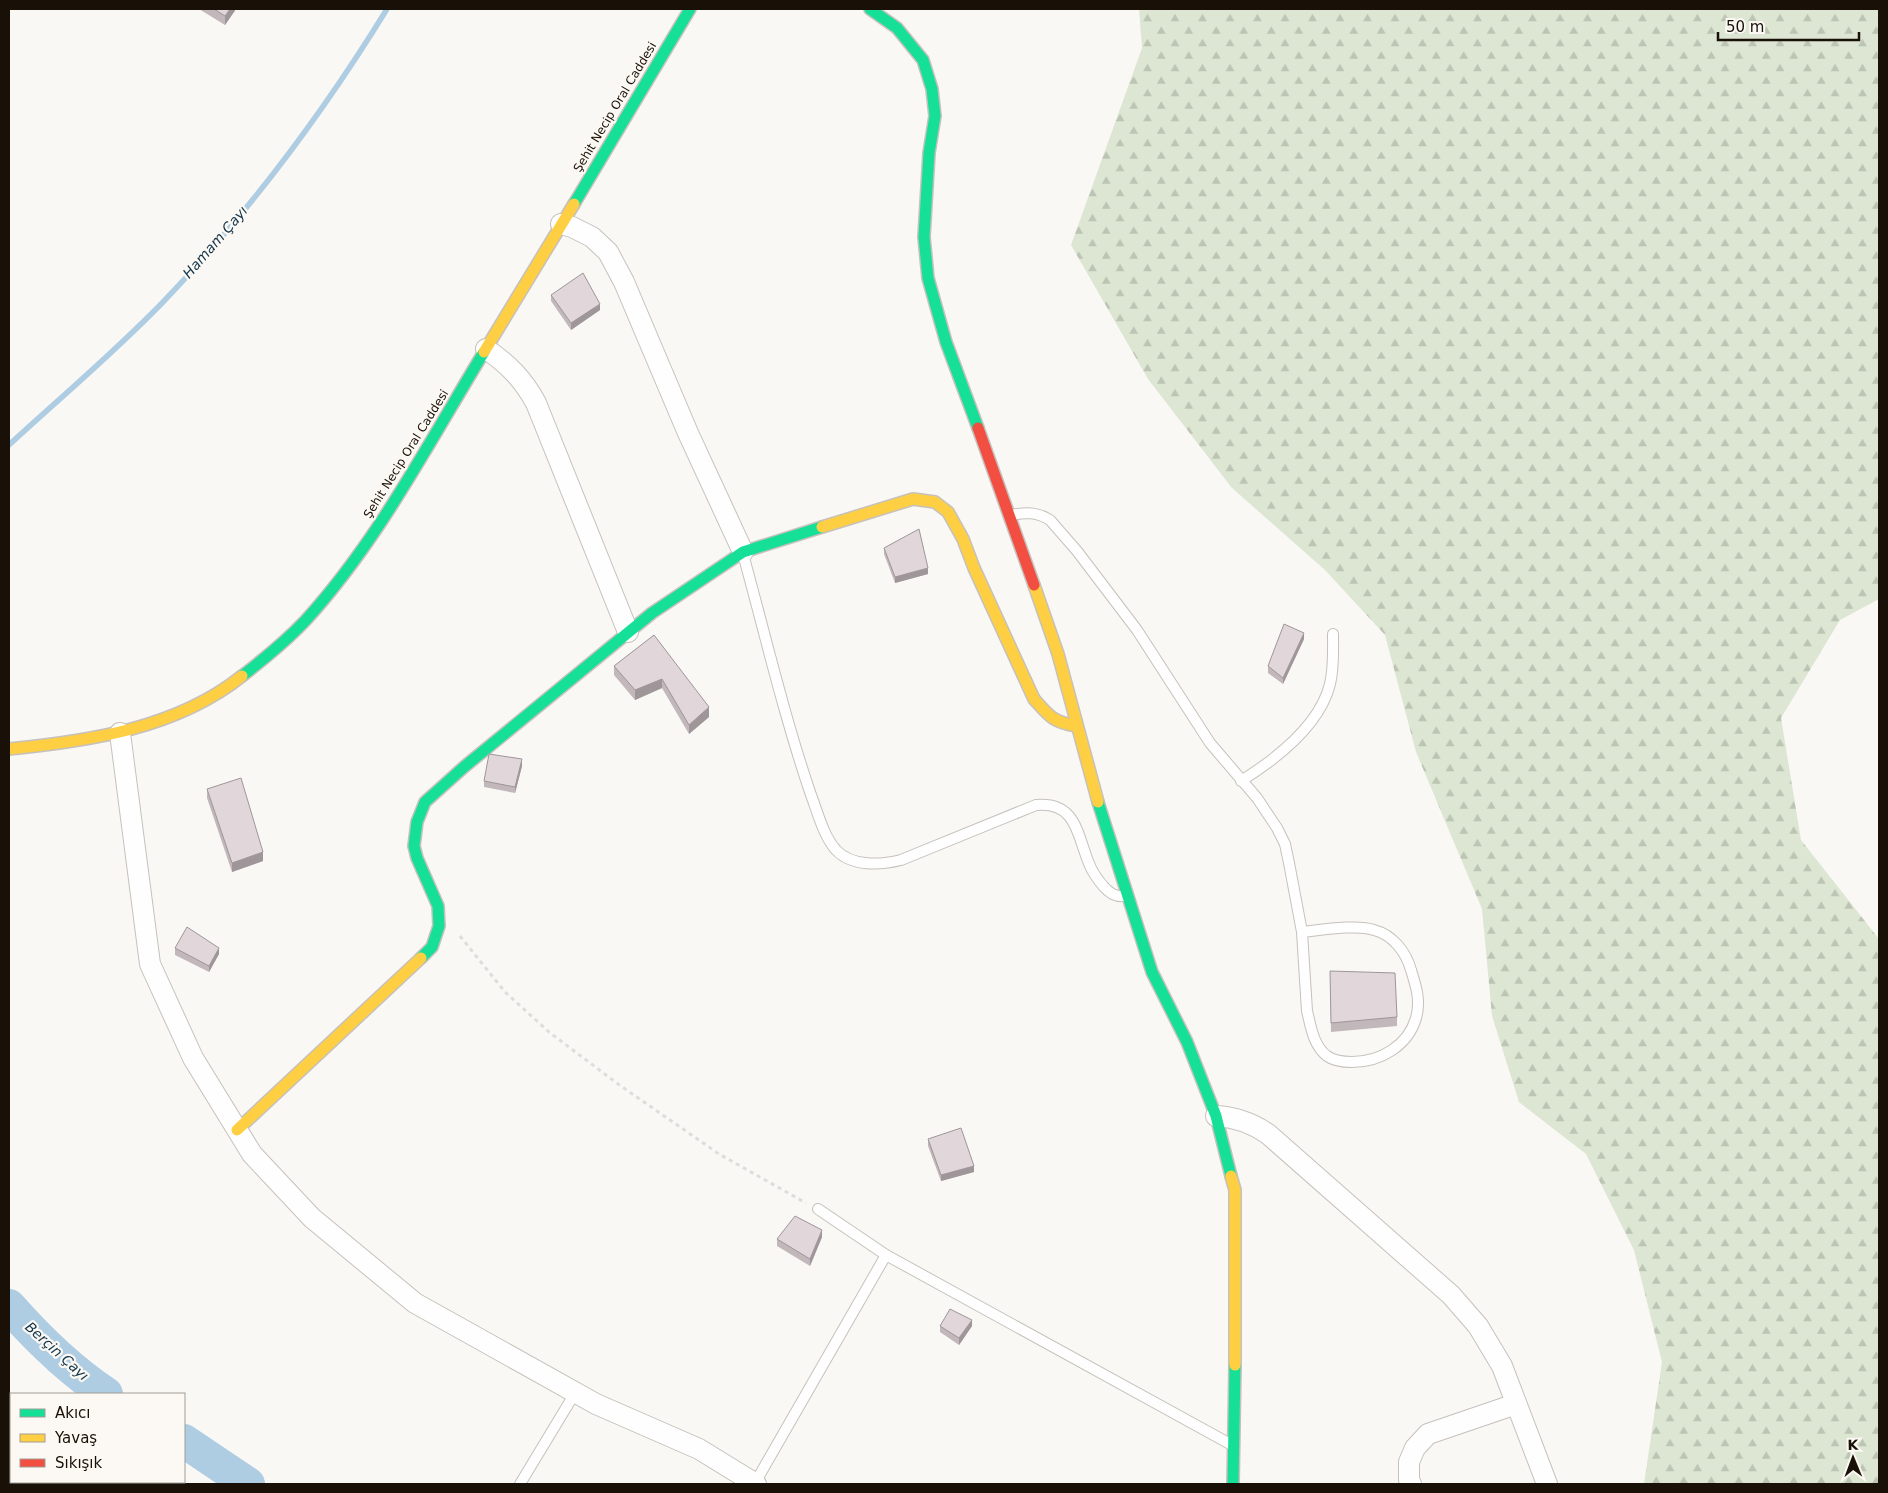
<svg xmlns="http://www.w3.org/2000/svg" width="1888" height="1493" font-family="'DejaVu Sans',sans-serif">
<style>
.forest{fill:url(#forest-firs)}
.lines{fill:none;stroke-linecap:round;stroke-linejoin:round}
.stream{stroke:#aecce2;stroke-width:5.5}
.river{stroke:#aecce2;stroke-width:34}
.lane-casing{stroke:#c6c1bb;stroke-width:12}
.street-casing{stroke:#c6c1bb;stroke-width:22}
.fast-casing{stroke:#c6c1bb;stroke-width:14}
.slow-casing{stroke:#c6c1bb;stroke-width:14}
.jam-casing{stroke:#c6c1bb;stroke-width:14}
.path{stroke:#dddddc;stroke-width:3;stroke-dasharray:4 4;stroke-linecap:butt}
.lane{stroke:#fefefe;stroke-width:10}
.street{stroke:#fefefe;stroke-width:20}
.fast{stroke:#16e098;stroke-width:11}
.slow{stroke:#ffcf43;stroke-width:11}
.jam{stroke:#f24e42;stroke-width:11}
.wall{fill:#c2b8bb}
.shaded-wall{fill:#9e9699}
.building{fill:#e1d6da;stroke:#9e9699}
.labels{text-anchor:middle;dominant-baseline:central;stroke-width:4.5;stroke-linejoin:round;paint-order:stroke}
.street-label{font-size:12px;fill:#191108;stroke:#fcf8f3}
.water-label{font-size:14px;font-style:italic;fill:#11354c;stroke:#fcf8f3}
</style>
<defs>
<pattern id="forest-firs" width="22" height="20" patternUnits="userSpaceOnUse" patternTransform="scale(1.25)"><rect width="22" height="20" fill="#dce6d2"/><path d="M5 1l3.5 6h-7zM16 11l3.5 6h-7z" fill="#bcc4b3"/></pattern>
</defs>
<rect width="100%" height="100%" fill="#faf8f5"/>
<!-- forest -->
<path class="forest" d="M1139,9H1879V599L1840,620L1781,718L1801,840L1879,939V1484H1644L1662,1362L1634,1250L1586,1154L1519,1102L1492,1016L1482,909L1416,752L1385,635L1325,570L1232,488L1148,379L1071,245L1142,48Z"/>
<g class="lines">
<!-- stream -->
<path class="stream" d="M9,445C61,397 115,352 164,301C249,212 323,113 387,9"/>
<!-- river -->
<g class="river">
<path d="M9,1306C38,1339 70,1370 106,1394"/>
<path d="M184,1441L248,1484"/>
</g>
<!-- lane casing -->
<g class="lane-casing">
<g id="lane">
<path d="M1012,515C1026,512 1037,512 1050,520L1077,551L1137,630L1210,743L1257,798L1277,828L1285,844L1289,863L1302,932L1307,1011C1311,1027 1313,1045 1327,1056C1334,1061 1343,1062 1352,1062C1380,1062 1408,1046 1416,1018C1421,1001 1416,986 1411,970C1406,952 1393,935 1374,930C1357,924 1321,930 1302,932"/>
<path d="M743,554C765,634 784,716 811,795C818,813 823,835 836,850C852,867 881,865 901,860L1036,805C1079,801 1077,839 1091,868C1094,875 1099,881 1104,887C1110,893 1115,897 1124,896"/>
<path d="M1241,781C1276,759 1320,725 1330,684C1334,668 1333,650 1333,634"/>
<path d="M818,1209L886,1255L1232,1445"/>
<path d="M755,1483L886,1255"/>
<path d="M520,1484L575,1393"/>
</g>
</g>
<!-- street casing -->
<g class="street-casing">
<g id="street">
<path d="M561,224L572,227L592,237L608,252L624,282L688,433L743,552"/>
<path d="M486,349C508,364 523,379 536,403L628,632"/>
<path d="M120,733L150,964L193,1058L252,1154L312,1218L415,1303L596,1404L699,1449L756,1484"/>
<path d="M1216,1116C1236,1117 1252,1123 1268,1134L1451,1295L1478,1326L1502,1366L1547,1484"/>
<path d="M1411,1484L1409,1480V1462L1415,1448L1428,1434L1516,1404"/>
</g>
</g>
<!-- fast casing -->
<g class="fast-casing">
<g id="fast">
<path d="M870,9L897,28L923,60L932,89L935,116L929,153L924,237L928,278L946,342L978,428"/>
<path d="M574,204L690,9"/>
<path d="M242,676C264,659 286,641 305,621C378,541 428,444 484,352"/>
<path d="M1098,802L1152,972L1187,1042L1216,1116L1231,1176"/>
<path d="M421,958L432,947L439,926L438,906L417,858L414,846L417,822L425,802L464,767L652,613L743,552L822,527"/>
<path d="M1233,1484L1235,1365"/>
</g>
</g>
<!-- slow casing -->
<g class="slow-casing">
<g id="slow">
<path d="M484,352L574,204"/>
<path d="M822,527L913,499L935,502L948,512L963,539L974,568L1034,699C1050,717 1053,722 1077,726"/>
<path d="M1034,585L1058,654L1098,802"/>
<path d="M9,749C90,741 177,728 242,676"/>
<path d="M237,1130L421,958"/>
<path d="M1231,1176L1235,1190V1365"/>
</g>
</g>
<!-- jam casing -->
<g class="jam-casing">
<path id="jam" d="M978,428L1034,585"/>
</g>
<!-- path -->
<path class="path" d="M460,936L505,992L549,1032L618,1084L719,1154L806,1203"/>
<!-- lane -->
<use href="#lane" class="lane"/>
<!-- street -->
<use href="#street" class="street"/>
<!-- fast -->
<use href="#fast" class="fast"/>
<!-- slow -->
<use href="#slow" class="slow"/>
<!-- jam -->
<use href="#jam" class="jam"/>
</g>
<!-- wall -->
<g class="wall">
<path d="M199,9H236L225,25Z"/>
<path d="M551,295L600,310L571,330L551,301Z"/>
<path d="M884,548L928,574L895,583L884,554Z"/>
<path d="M654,635L709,717L689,734L662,688L635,700L614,675V666Z"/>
<path d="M1304,639L1283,684L1268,673V666Z"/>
<path d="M522,766L515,793L484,787V781Z"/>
<path d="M207,789L263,861L232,872L207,798Z"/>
<path d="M175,948L219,954L209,972L175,955Z"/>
<path d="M1330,971L1397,1017V1026L1331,1032Z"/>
<path d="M928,1139L974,1172L941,1181L928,1146Z"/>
<path d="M822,1237L810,1266L777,1246V1239Z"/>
<path d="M940,1326H972L959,1345L940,1332Z"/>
</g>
<!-- shaded-wall -->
<g class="shaded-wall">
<path d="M230,9H236L225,25V16Z"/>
<path d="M600,304V310L571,330V323Z"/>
<path d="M928,568V574L895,583V577Z"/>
<path d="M1304,633V639L1283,684V678Z"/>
<path d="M662,679V688L635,700V690Z"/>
<path d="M709,707V717L689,734V725Z"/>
<path d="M522,759V766L515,793V787Z"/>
<path d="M263,852V861L232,872V863Z"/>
<path d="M219,948V954L209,972V966Z"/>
<path d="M974,1166V1172L941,1181V1175Z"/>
<path d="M822,1230V1237L810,1266V1259Z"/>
<path d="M972,1320V1326L959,1345V1338Z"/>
</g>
<!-- building -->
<g class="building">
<path d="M214,9H230L225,16Z"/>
<path d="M583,273L600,304L571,323L551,295Z"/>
<path d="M919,529L928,568L895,577L884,548Z"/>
<path d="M1284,624L1304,633L1283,678L1268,666Z"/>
<path d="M654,635L709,707L689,725L662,679L635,690L614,666Z"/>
<path d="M489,754L522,759L515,787L484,781Z"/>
<path d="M241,778L263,852L232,863L207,789Z"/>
<path d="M187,927L219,948L209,966L175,948Z"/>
<path d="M1330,971L1395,973L1397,1017L1331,1023Z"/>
<path d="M961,1128L974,1166L941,1175L928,1139Z"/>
<path d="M795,1216L822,1230L810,1259L777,1239Z"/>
<path d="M950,1309L972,1320L959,1338L940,1326Z"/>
</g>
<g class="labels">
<!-- street labels -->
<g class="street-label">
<text transform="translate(615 107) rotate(-59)">Şehit Necip Oral Caddesi</text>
<text transform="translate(406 454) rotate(-58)">Şehit Necip Oral Caddesi</text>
</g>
<!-- water labels -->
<g class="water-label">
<text transform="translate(215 242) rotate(-49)">Hamam Çayı</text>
<text transform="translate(57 1351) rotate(42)">Berçin Çayı</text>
</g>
</g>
<!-- border -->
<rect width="1888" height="1493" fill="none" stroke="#191108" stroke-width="20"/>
<!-- legend -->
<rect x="10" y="1393" width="175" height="90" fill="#fcf8f3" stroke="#a19c95"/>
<rect x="20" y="1409" width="25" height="8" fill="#16e098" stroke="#a19c95"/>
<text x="55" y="1418" font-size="15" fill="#191108">Akıcı</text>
<rect x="20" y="1434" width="25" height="8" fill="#ffcf43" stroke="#a19c95"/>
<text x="55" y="1443" font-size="15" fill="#191108">Yavaş</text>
<rect x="20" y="1459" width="25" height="8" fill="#f24e42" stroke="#a19c95"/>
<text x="55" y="1468" font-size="15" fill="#191108">Sıkışık</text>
<!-- north arrow -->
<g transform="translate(1853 1458) rotate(359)" stroke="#fcf8f3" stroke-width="4" paint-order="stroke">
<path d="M0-4L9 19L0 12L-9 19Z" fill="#191108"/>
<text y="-8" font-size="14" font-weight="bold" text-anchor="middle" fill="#191108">K</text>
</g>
<!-- scale -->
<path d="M1718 32v8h141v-8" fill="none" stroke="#191108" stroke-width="2.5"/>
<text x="1726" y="32" font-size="15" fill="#191108" stroke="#fcf8f3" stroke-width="4" paint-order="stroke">50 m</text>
</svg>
